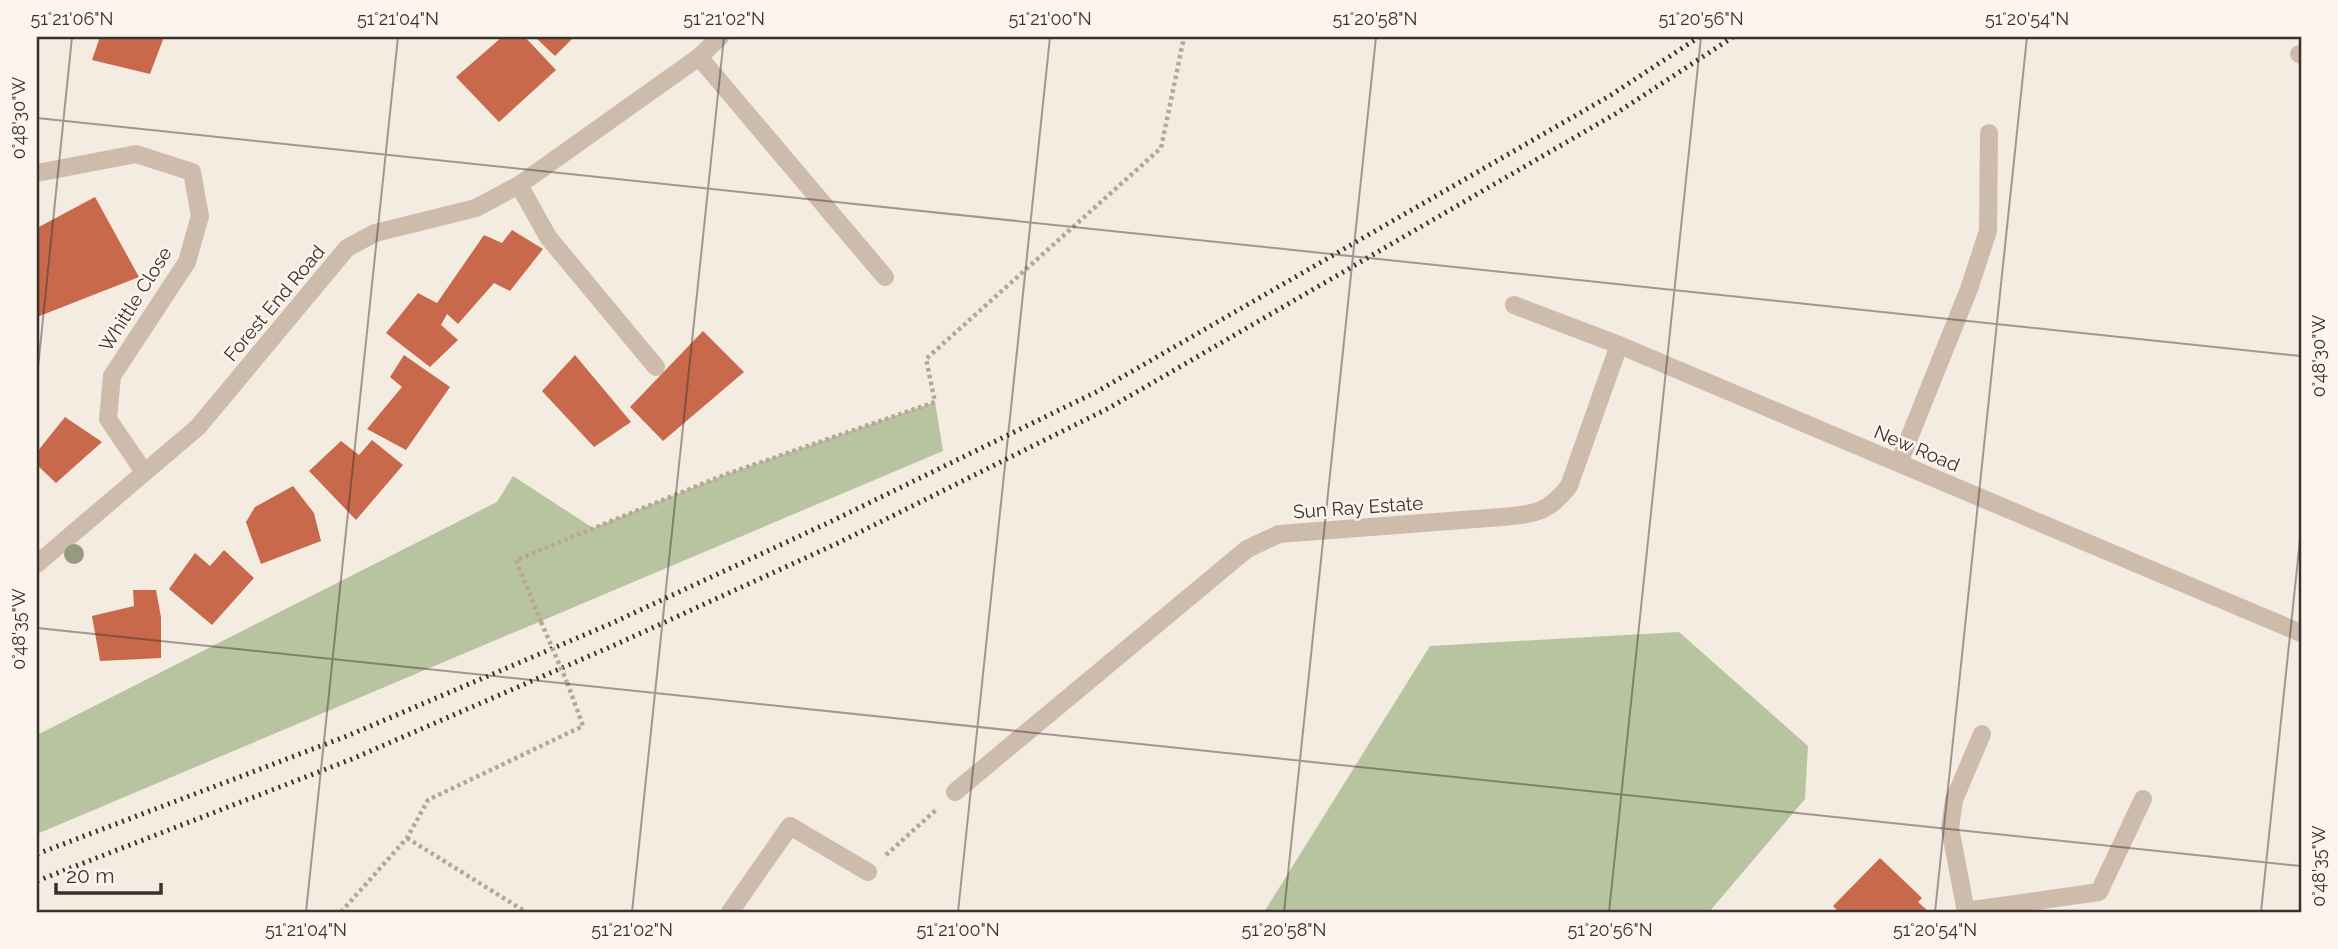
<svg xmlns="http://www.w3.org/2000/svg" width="2338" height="949" font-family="Raleway,sans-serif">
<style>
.green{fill:#b8c4a0}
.building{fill:#c8694b}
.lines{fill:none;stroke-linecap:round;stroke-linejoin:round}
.path{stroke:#b9a596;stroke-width:4.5;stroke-dasharray:3.5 3.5;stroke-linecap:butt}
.service{stroke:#cdbbac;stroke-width:18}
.minor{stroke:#cdbbac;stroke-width:18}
.rail{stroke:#3b302b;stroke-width:5;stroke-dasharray:2 5;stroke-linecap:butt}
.path-bridge{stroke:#b9a596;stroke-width:4.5;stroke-dasharray:3.5 3.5;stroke-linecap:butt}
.tree{fill:#969b7f}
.ticks{fill:none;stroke:#3b302b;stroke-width:2;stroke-opacity:0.45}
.labels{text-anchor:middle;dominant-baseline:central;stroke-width:5;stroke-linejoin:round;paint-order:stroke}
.street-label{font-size:19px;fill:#3b302b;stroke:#fbf5ee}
.neatline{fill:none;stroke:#3b302b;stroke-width:2.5}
.ticks-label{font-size:18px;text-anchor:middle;fill:#3b302b}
</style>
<rect width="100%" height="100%" fill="#f4ebe1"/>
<!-- green -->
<g class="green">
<path d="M935,402L943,451L37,834V735L497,502L513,476L593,528L724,475Z"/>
<path d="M1679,632L1808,746L1805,799L1709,912H1264L1430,646Z"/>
</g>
<!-- building -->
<g class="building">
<path d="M100,37H164L150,74L92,60Z"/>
<path d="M502,37H525L556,70L499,122L456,77Z"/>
<path d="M535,37H574L555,56Z"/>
<path d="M95,197L139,277L37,317V228Z"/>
<path d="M512,230L543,249L510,291L494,283L458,324L447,314L441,325L458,340L430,367L386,333L418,293L437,303L484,235L502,243Z"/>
<path d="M703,331L744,372L663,441L630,407Z"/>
<path d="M404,355L450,387L406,450L367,429L402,387L390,377Z"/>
<path d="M575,355L631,422L594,447L542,391Z"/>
<path d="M65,417L102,442L56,483L37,465V452Z"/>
<path d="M372,440L403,465L356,520L309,471L341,441L359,455Z"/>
<path d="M293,486L314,513L321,541L261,564L246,522L255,507Z"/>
<path d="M224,550L254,578L212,625L169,589L195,553L210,566Z"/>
<path d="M133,590H156L161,617V658L100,661L92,616L134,606Z"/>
<path d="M1880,858L1922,898L1918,902L1929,912H1839L1833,906Z"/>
</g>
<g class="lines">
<!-- path -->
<g class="path">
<path d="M541,622L516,560L724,475L935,402L926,359L1161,148L1184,37"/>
<path d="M407,838L526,912"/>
<path d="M886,855L937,809"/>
<path d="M341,912L407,838L428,800L583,726L567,682"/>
</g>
<!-- service -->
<g class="service">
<path d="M1950,828L1954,800L1982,734"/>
<path d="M1965,911L2099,892L2143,799"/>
</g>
<!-- minor -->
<g class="minor">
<path d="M2299,54L2301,55"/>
<path d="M699,57L885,277"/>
<path d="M37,173L136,154L192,172L200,216L187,262L112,376L108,419L144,472"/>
<path d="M519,185L548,237L656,367"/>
<path d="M1514,305L1619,345L2301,633"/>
<path d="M1899,463L1969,289L1988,231L1989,133"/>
<path d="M37,564L198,427L347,248L375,233L476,208L519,185L699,57L720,37"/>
<path d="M955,792L1247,549L1279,534L1502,517C1535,514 1548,513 1569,486L1619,345"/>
<path d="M1950,828L1966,912"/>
<path d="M730,912L790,826L868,872"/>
</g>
<!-- rail -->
<g class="rail">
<path d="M37,854L347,736L610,624L832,521L1096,392L1611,95L1699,37"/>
<path d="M37,881L352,759L617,644L838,543L1109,408L1615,114L1733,37"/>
</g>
<!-- path-bridge -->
<path class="path-bridge" d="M541,622L567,682"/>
</g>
<!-- trees -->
<circle class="tree" cx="74" cy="554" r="10"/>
<!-- ticks -->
<path class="ticks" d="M37,118L2301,356M37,377L72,37M37,628L2301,866M306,912L398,37M632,912L724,37M958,912L1050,37M1284,912L1376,37M1609,912L1701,37M1935,912L2027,37M2261,912L2301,530"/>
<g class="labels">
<!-- street labels -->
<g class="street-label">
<text transform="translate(135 299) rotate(-58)">Whittle Close</text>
<text transform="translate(274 303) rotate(-50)">Forest End Road</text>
<text transform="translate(1917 448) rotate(23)">New Road</text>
<text transform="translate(1358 507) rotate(-4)">Sun Ray Estate</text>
</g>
</g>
<!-- border -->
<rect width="2338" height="949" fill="none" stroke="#fbf5ee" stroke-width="77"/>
<!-- scale -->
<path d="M56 883v10h105v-10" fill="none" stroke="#3b302b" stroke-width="3.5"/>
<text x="66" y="883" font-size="21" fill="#3b302b" stroke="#fbf5ee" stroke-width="5" paint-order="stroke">20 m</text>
<rect x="38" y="38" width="2262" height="873" class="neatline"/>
<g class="ticks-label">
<text x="72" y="25">51°21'06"N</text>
<text x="398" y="25">51°21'04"N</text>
<text x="724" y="25">51°21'02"N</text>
<text x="1050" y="25">51°21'00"N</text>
<text x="1375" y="25">51°20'58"N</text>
<text x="1701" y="25">51°20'56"N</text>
<text x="2027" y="25">51°20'54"N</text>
<text transform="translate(19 118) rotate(-90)" y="6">0°48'30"W</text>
<text transform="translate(2319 356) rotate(-90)" y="6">0°48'30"W</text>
<text transform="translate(19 629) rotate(-90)" y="6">0°48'35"W</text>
<text transform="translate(2319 866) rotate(-90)" y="6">0°48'35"W</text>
<text x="306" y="936">51°21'04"N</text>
<text x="632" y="936">51°21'02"N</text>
<text x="958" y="936">51°21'00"N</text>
<text x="1284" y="936">51°20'58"N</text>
<text x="1610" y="936">51°20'56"N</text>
<text x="1935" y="936">51°20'54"N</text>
</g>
</svg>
